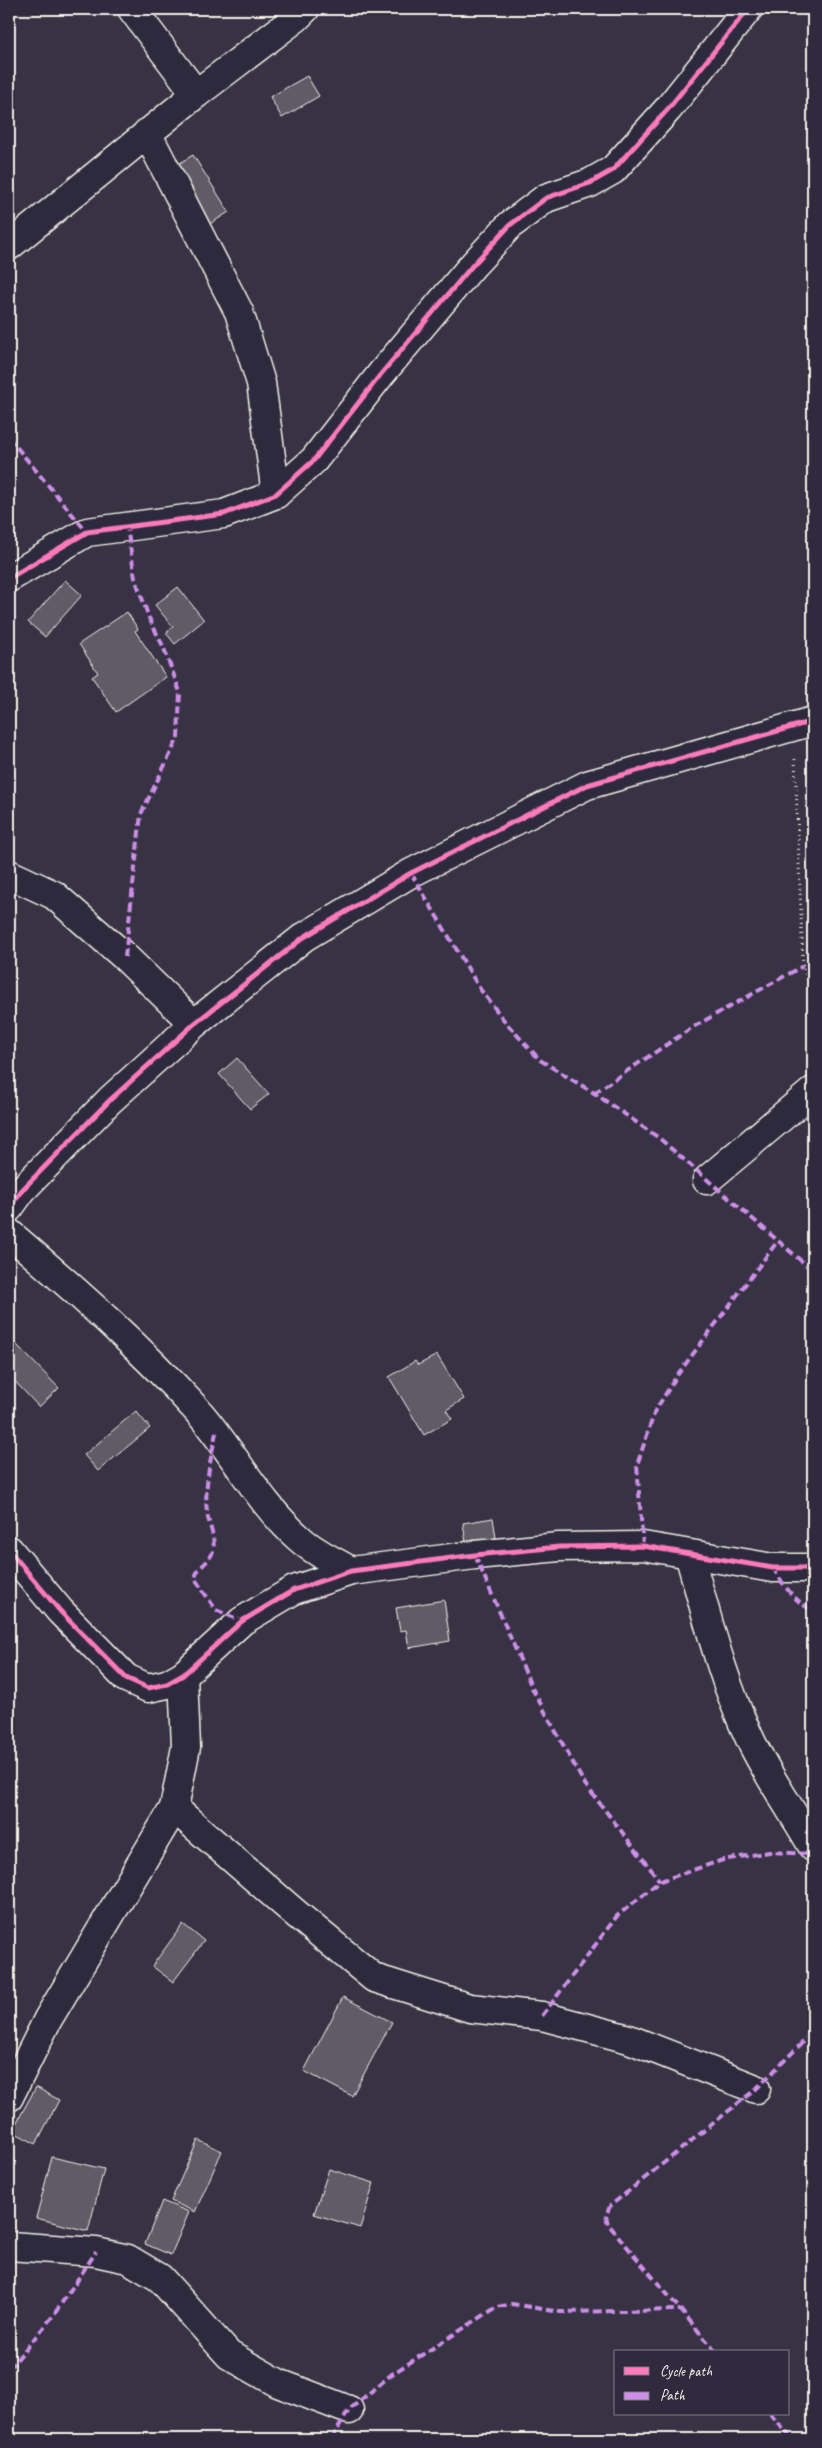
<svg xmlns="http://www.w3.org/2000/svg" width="822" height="2448" font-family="Caveat,sans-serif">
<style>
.building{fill:#5f5c67;stroke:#f4f1e8}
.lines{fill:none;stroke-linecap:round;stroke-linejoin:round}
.minor-casing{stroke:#f4f1e8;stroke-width:31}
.path{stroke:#f4f1e8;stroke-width:3;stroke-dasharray:1 4;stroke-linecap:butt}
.minor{stroke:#2f2a3d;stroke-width:28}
.quiet{stroke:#ce8fe9;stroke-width:4;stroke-dasharray:8 4;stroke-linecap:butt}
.cycleway-casing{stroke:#2f2a3d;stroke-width:8}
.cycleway{stroke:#fd7abc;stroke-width:5}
</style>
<rect width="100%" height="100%" fill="#373244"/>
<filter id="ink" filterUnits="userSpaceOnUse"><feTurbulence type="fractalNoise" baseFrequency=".02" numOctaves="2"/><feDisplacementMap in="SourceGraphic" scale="10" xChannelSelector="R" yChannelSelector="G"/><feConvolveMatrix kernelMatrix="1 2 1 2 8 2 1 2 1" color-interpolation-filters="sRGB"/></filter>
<g filter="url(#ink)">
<!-- building -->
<g class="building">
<path d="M307,76L319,96L282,118L270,97Z"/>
<path d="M193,155L229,212L208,225L173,167Z"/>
<path d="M65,580L82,595L45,637L28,622Z"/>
<path d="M178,587L204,620L175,644L166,633L173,627L155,605Z"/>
<path d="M127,612L138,629L135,631L166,677L116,712L92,677L98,673L79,644Z"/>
<path d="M237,1058L269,1094L250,1109L219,1074Z"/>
<path d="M15,1343L59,1388L39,1407L9,1375V1348Z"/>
<path d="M437,1355L464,1399L446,1410L452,1419L424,1435L389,1377L415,1361L418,1365Z"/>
<path d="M136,1411L150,1428L98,1471L84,1455Z"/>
<path d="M493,1518L496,1538L466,1543L463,1523Z"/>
<path d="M444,1600L450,1641L409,1648L406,1630L400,1631L396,1608Z"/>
<path d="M183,1924L204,1941L173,1982L152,1966Z"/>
<path d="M343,1997L392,2022L352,2096L304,2071Z"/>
<path d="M36,2087L59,2100L36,2144L12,2131Z"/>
<path d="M198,2140L222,2151L195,2212L171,2201Z"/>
<path d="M52,2157L104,2169L88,2231L36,2218Z"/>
<path d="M329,2169L374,2183L360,2228L314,2214Z"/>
<path d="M162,2201L189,2212L171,2255L145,2244Z"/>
</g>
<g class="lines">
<!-- minor casing -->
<g class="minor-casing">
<g id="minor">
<path d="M132,9L196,94"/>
<path d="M147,133L239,312L261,383L276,494"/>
<path d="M9,246L196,94L296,18L305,9"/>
<path d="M9,578L87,532L224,514L276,494L314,460L381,374L472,266L510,225L546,198L590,183L613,170L668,109L748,9"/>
<path d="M9,874L54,895L125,957L194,1024"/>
<path d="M707,1180L813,1091"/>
<path d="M9,1208L22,1190L110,1100L194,1024L304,937L411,873L587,785L813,721"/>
<path d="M9,1233C74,1289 138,1345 196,1409C233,1450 258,1503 300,1539C314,1552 334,1561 351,1571"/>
<path d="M9,1550L60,1611L126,1678L148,1688L167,1684L183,1675L242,1621L294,1590L351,1571L475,1555L559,1547L643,1546L773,1568H813"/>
<path d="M689,1554C707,1616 722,1680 750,1739C768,1777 792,1810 813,1847"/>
<path d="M174,1808L294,1912L374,1978L470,2008L542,2016L629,2039L756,2089"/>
<path d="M9,2097L48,2019L174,1808L186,1747L183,1675"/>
<path d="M9,2246L96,2252L128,2259L160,2278L229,2355L278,2383L349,2410"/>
</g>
</g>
<!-- path -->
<path class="path" d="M795,759L803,966L813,994"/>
<!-- minor -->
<use href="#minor" class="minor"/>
<!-- quiet -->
<g class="quiet">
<path d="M9,438L87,532"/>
<path d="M411,873L480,989L507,1024L540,1060L594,1093L659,1138L813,1271"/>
<path d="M125,957L141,814L178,738L180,692L163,646L149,618L135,578L127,527"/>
<path d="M594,1093L693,1027L803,966"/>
<path d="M216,1432C211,1459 204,1485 207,1513C209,1525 216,1539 213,1551C210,1563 196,1567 195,1579L216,1610L242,1621"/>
<path d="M643,1546L637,1465L655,1411L678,1374L777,1242"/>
<path d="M475,1555L533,1690L584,1783L660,1881"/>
<path d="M773,1568C784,1585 794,1602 813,1610"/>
<path d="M806,1834L813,1825"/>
<path d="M542,2016L617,1916L660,1881L723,1860L769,1852L813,1854"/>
<path d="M716,2352L608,2224L606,2216L610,2206L756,2089L813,2032"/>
<path d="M9,2369L53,2316L96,2252"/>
<path d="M770,2414L792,2439"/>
<path d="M332,2439L349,2410L392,2374L497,2307L512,2304L560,2312L680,2310"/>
</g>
<!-- cycleway casing -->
<g class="cycleway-casing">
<g id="cycleway">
<path d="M9,578L87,532L224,514L276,494L314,460L381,374L472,266L510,225L546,198L590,183L613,170L668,109L748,9"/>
<path d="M9,1208L22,1190L110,1100L194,1024L304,937L411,873L587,785L813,721"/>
<path d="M9,1550L60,1611L126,1678L148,1688L167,1684L183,1675L242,1621L294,1590L351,1571L475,1555L559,1547L643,1546L773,1568H813"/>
</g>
</g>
<!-- cycleway -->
<use href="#cycleway" class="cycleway"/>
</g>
</g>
<!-- margin -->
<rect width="822" height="2448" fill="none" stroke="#2f2a3d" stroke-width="30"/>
<rect x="15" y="15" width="792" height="2418" fill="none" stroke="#f4f1e8" stroke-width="2" filter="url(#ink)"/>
<!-- legend -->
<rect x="614" y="2350" width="175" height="65" fill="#2f2a3d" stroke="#7e7a81"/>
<rect x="624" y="2367" width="25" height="8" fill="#fd7abc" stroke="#7e7a81"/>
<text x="660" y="2376" font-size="15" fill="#f4f1e8">Cycle path</text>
<rect x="624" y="2392" width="25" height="8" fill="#ce8fe9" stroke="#7e7a81"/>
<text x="660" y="2400" font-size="15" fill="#f4f1e8">Path</text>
</svg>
